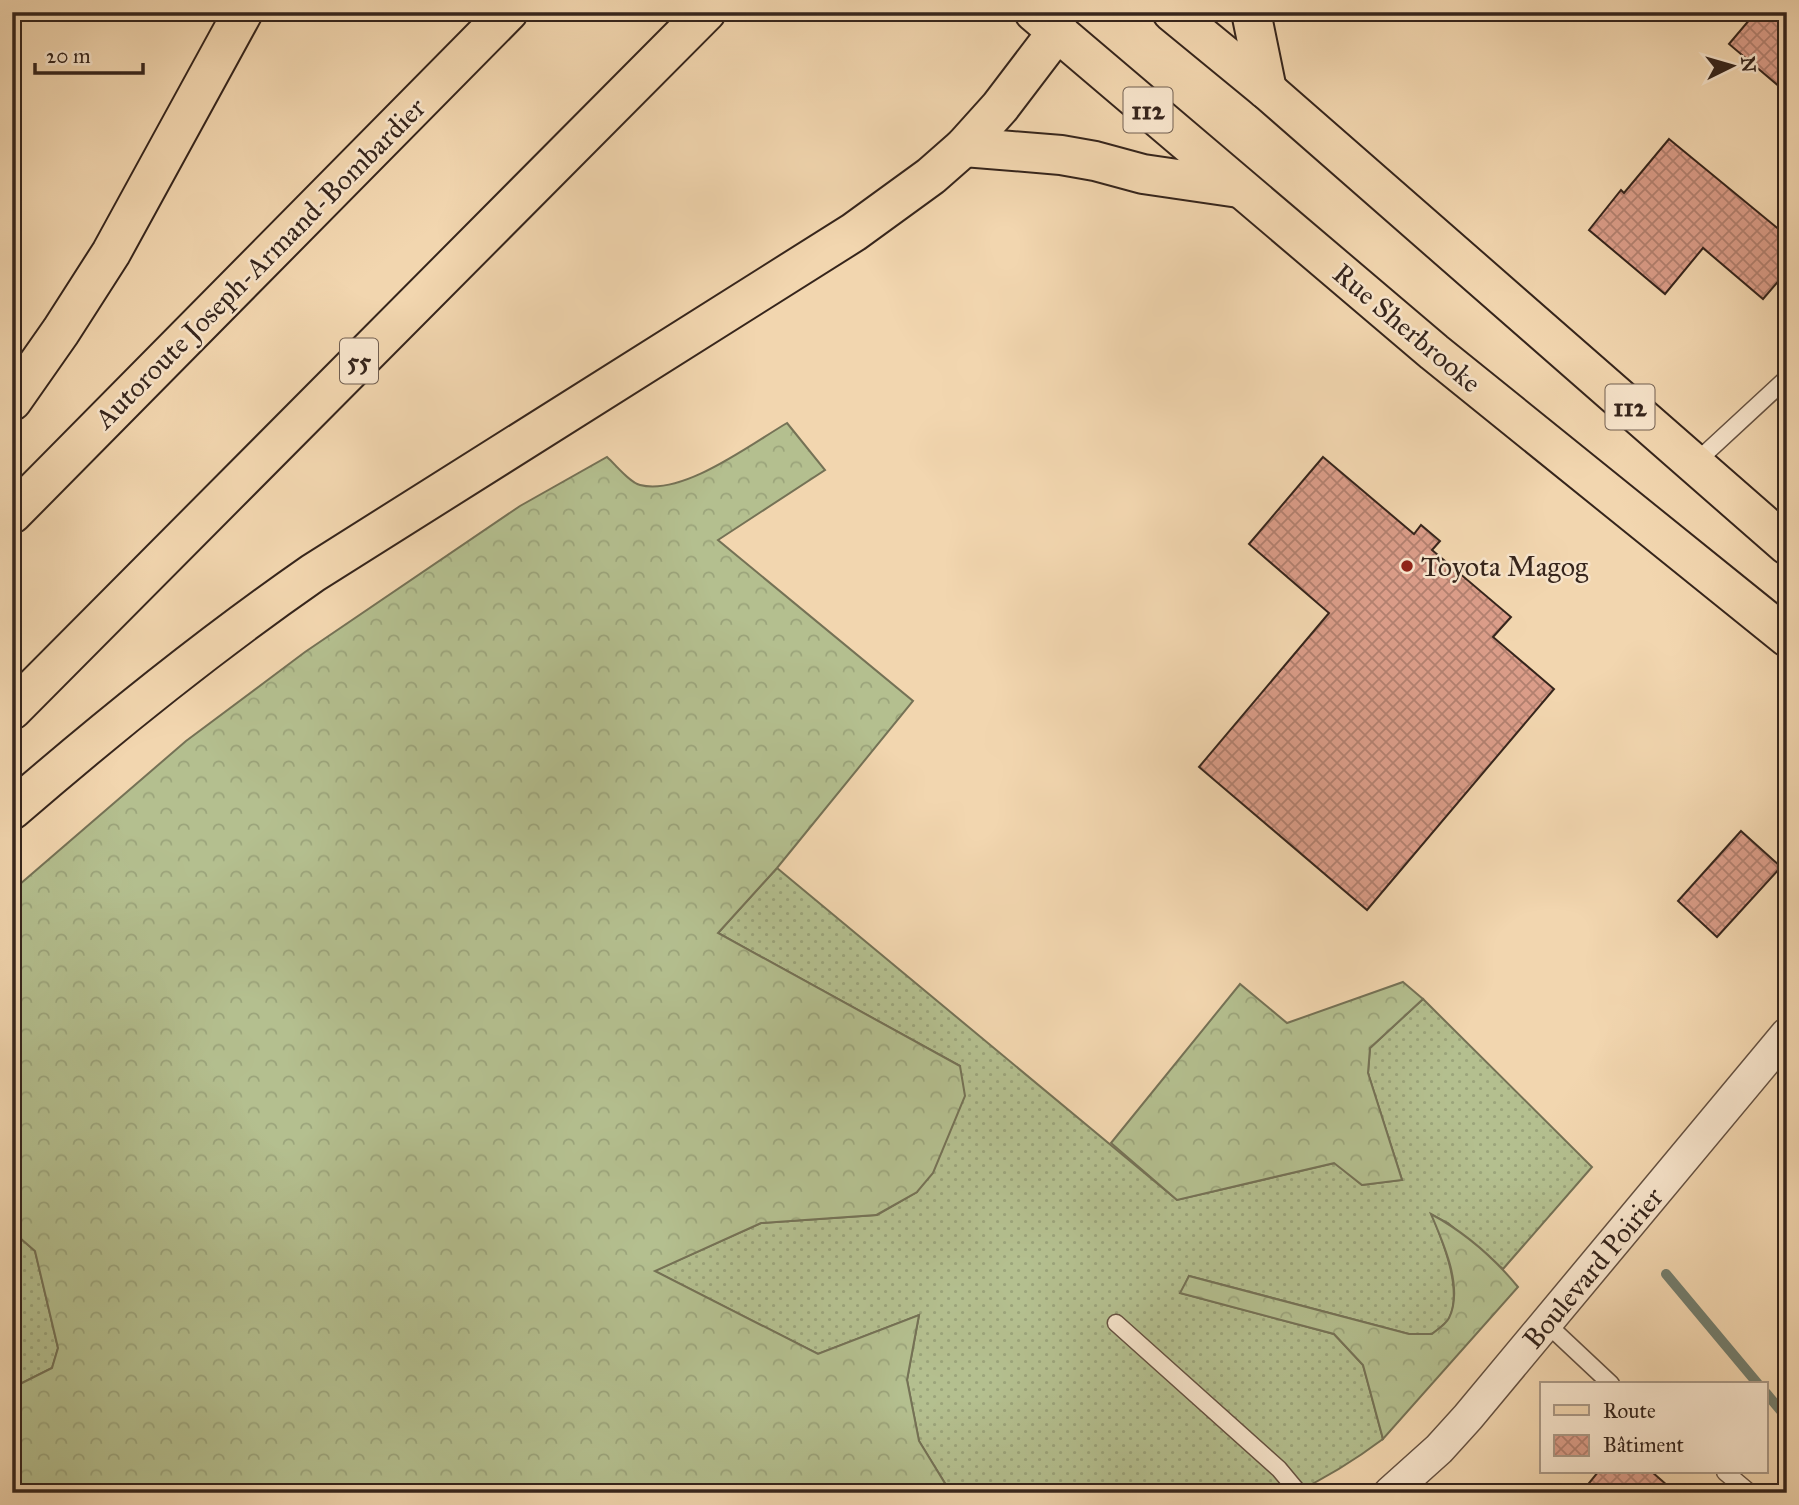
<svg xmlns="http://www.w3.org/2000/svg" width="1799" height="1505" font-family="'IM FELL Great Primer',serif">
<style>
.grass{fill:url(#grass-dots);stroke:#757256;stroke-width:2}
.forest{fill:url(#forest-crowns);stroke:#757256;stroke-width:2}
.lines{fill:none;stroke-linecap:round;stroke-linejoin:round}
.stream{stroke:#737e6e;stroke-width:10}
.building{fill:url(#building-cross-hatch);stroke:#36251c;stroke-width:2}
.lane-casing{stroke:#655141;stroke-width:19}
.street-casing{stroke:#655141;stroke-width:35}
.primary-casing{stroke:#36251c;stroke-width:42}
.highway-casing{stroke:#36251c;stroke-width:42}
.lane{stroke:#f7e4cb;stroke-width:16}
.street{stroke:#f7e4cb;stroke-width:32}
.primary{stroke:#f2d6af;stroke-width:38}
.highway{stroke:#f2d6af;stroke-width:38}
.poi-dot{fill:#8f2418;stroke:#f7e4cb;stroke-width:2.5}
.labels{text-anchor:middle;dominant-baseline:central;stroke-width:5;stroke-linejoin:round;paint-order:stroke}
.shield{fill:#f7e4cb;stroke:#705e50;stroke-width:2}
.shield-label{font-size:26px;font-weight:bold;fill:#36251c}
.street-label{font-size:28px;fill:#36251c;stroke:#f7e4cb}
.poi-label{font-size:28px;fill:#36251c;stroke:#f7e4cb;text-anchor:start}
</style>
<defs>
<pattern id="grass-dots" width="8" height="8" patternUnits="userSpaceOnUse" patternTransform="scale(1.75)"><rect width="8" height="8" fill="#b4bf8f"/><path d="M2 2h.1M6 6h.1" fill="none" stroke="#9ba47b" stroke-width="1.8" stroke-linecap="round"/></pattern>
<pattern id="forest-crowns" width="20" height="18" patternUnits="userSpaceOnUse" patternTransform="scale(1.75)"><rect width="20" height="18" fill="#b4bf8f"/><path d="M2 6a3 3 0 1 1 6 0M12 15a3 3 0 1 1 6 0" fill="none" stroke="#9ba47b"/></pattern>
<pattern id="building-cross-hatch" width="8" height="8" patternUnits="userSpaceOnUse" patternTransform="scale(1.75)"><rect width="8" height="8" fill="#db9d89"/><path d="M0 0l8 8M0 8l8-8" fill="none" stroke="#b2806f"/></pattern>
</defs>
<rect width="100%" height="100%" fill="#f2d6af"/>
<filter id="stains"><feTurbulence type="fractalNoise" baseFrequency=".00286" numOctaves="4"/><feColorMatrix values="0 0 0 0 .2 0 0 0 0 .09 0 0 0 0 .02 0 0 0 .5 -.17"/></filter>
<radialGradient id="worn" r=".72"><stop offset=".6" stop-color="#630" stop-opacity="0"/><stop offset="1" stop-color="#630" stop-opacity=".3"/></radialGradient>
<!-- grass -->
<g class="grass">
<path d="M777,868L1177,1200L1335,1163L1362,1185L1402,1180L1368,1073L1370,1048L1423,999L1592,1167L1503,1269L1448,1223L1432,1215C1443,1242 1463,1290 1449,1319C1446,1324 1437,1330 1432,1334H1409L1189,1276L1181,1293L1334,1334L1363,1365L1383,1439C1355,1460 1326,1478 1294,1493H956L946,1485L919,1441L907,1380L919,1315L818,1354L654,1271L761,1223L877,1215L917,1192L960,1066L718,933Z"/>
<path d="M12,1231L35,1251L58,1348L52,1368L12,1388Z"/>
</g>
<!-- forest -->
<g class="forest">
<path d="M787,423L825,470L718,540L913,701L777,868L718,933L960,1066L965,1096L933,1173L917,1192L876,1215L761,1223L655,1271L818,1354L919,1315L907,1380L919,1441L946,1485L956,1493H12V1388L52,1368L58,1348L35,1251L12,1231V891L186,741L305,652L520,506L607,457C616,465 629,482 640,485C683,496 751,444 787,423Z"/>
<path d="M1403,982L1423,999L1370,1048L1368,1073L1402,1180L1362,1185L1334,1163L1177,1200L1111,1143L1240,984L1287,1023Z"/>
<path d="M1431,1214C1464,1232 1495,1259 1518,1287L1383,1439L1363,1365L1334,1334L1180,1293L1189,1276L1409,1334H1432C1437,1330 1446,1324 1449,1318C1464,1288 1443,1242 1431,1214Z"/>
</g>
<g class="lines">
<!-- stream -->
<g class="stream">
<path d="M1666,1274L1758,1384"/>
<path d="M1766,1393L1787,1418"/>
</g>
</g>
<!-- building -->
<g class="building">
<path d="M1756,12H1787V93L1729,44Z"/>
<path d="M1669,139L1787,236V271L1763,299L1703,248L1665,294L1589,230L1621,190L1624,193Z"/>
<path d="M1323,457L1414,534L1421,525L1440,541L1432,550L1511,617L1493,637L1554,689L1367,910L1199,767L1329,613L1249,544Z"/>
<path d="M1741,831L1781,867L1717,937L1678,901Z"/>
<path d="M1598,1472H1652L1676,1493H1581Z"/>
</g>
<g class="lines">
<!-- lane casing -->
<g class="lane-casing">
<g id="lane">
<path d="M1695,463L1787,378"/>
<path d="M1116,1323L1279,1469L1299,1493"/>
<path d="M1547,1324L1611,1384"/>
<path d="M1725,1472L1750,1493"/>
</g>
</g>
<!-- street casing -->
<g class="street-casing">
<path id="street" d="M1390,1493L1439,1449L1468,1417L1787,1034"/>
</g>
<!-- primary casing -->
<g class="primary-casing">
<g id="primary">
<path d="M1034,12L1434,352L1787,637"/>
<path d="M1172,12L1267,90L1787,545"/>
</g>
</g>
<!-- highway casing -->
<g class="highway-casing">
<g id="highway">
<path d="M1251,12L1267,90"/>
<path d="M964,147L1061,155L1095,161L1143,174L1239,188"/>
<path d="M12,401L61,331L111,253L243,12"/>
<path d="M12,514L508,12"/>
<path d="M12,710L706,12"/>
<path d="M12,810C109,726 208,646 313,573L854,232L931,176L964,147L1000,107L1057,32L1056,12"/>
</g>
</g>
<!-- lane -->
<use href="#lane" class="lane"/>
<!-- street -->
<use href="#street" class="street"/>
<!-- primary -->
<use href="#primary" class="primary"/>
<!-- highway -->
<use href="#highway" class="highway"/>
</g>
<!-- markers -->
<circle class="poi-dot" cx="1407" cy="566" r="7"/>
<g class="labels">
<!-- shield labels -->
<g class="shield">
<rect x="1123.5" y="87.5" width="49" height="45" rx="5"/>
<rect x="340" y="338.5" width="38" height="45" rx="5"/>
<rect x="1605.5" y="384.5" width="49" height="45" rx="5"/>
</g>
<g class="shield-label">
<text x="1148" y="110">112</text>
<text x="359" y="361">55</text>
<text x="1630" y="407">112</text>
</g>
<!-- street labels -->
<g class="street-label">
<text transform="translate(260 263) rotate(-45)">Autoroute Joseph-Armand-Bombardier</text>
<text transform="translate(1407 328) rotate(40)">Rue Sherbrooke</text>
<text transform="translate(1593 1268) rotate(-50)">Boulevard Poirier</text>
</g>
<!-- poi labels -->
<g class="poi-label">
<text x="1421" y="566">Toyota Magog</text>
</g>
</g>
<!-- margin -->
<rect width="1799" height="1505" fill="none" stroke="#f2d6af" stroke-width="42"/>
<rect x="14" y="14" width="1771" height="1477" fill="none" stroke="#36251c" stroke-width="3.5"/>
<rect x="21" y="21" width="1757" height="1463" fill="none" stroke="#36251c" stroke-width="2"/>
<!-- legend -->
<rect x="1540" y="1382" width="228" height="91" fill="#f7e4cb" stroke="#aa9885" stroke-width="2"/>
<rect x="1554" y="1405" width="35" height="10" fill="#f2d6af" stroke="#aa9885" stroke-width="2"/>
<text x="1603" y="1418" font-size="21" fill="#36251c">Route</text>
<rect x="1554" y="1435" width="35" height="21" fill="url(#building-cross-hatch)" stroke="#aa9885" stroke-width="2"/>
<text x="1603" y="1452" font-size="21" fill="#36251c">Bâtiment</text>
<!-- north arrow -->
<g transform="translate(1732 66) rotate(85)" stroke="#f7e4cb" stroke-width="5" paint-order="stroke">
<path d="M0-5L12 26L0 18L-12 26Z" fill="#36251c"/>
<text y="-10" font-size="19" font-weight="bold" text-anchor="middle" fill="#36251c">N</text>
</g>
<!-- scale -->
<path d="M35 63v10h108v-10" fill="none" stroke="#36251c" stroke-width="3.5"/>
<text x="46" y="63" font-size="21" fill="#36251c" stroke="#f7e4cb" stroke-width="5" paint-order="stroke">20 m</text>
<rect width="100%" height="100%" filter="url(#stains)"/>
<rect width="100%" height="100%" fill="url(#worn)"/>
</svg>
